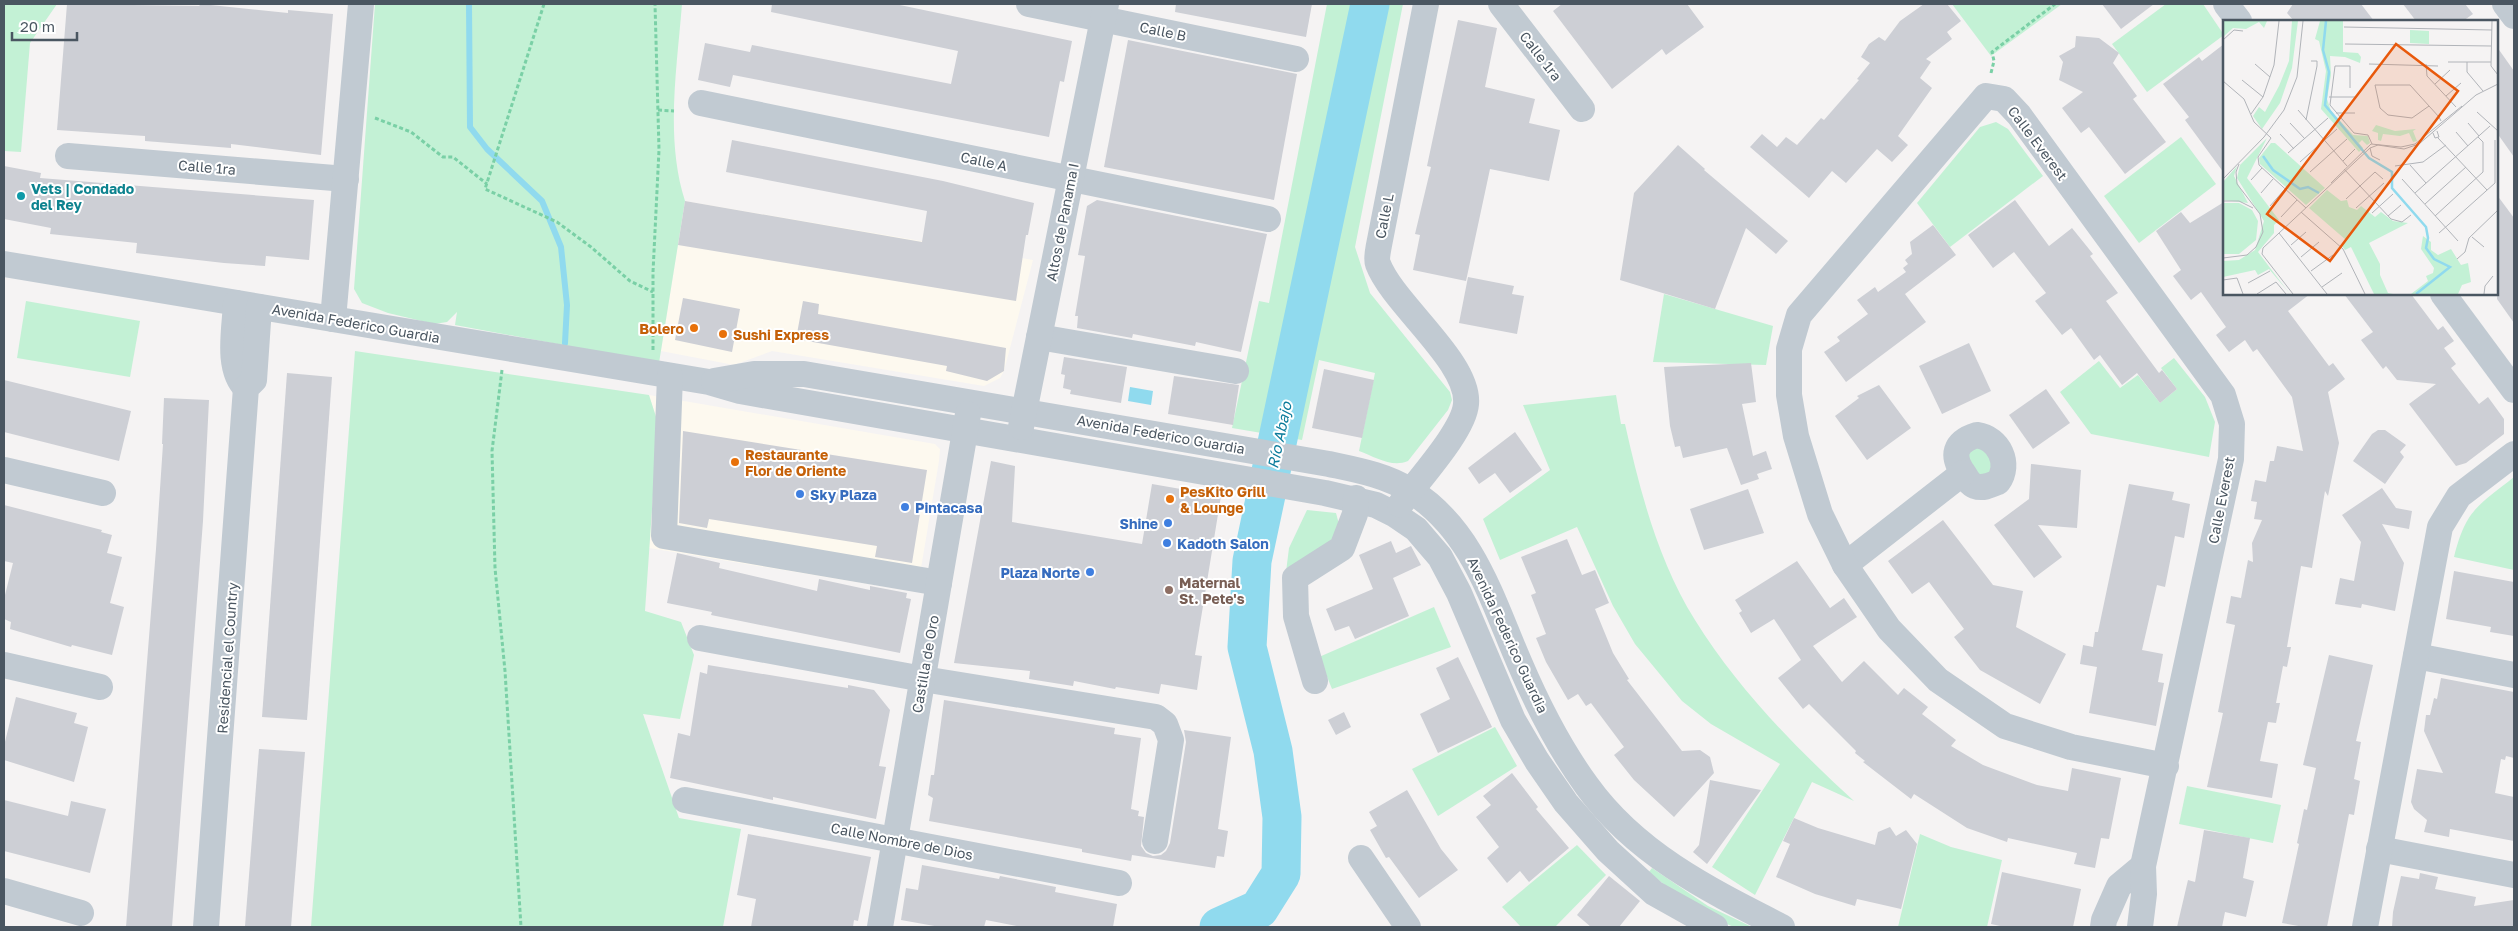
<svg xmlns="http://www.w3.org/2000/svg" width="2518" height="931" font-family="'Golos Text',sans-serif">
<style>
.commercial{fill:#fdf9ef}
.green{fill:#c3f1d5}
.water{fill:#90daee}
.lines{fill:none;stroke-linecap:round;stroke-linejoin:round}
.stream{stroke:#90daee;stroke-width:6}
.river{stroke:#90daee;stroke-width:39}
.building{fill:#cdcfd5}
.path{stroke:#7ad0a6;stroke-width:3;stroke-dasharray:4 2.5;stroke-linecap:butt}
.minor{stroke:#c1cad2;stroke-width:26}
.culture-dot{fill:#0f9aa8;stroke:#fff;stroke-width:2}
.food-dot{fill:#e8710a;stroke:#fff;stroke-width:2}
.shop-dot{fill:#3f7fe0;stroke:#fff;stroke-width:2}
.education-dot{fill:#8d6e63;stroke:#fff;stroke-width:2}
.labels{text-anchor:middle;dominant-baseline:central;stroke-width:4;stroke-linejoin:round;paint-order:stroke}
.street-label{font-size:14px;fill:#4a5661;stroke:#fff}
.culture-label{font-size:14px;font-weight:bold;fill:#0d838f;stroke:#fff;text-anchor:start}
.food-label{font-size:14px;font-weight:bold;fill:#c56008;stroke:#fff;text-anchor:start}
.shop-label{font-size:14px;font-weight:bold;fill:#366cbe;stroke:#fff;text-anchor:start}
.education-label{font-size:14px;font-weight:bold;fill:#785e54;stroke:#fff;text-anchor:start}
.water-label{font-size:15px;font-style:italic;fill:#0c7c9b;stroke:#fff}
.inset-river{fill:none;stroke:#90daee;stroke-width:2.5}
.inset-road{fill:none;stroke:#b1b4b9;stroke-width:1}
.view{fill:#e8590c;fill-opacity:0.15;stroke:#e8590c;stroke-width:2.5}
.inset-edge{fill:none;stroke:#4a5661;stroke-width:2.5}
</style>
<rect width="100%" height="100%" fill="#f5f3f3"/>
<!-- commercial -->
<g class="commercial">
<path d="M685,201L1033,260L1004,371L1000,378L984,386L772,351L734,365L661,351Z"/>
<path d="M649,395L935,444L940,449L939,461L917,592L649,548L658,423Z"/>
</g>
<!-- green -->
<g class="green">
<path d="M4,4H57L30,43L21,152L4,151Z"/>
<path d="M375,4H682C677,68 665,139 685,201L659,363L455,325L457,312L447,322L434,324L388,313L362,303L354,289Z"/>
<path d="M1327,4H1403L1355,247L1370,293L1450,392L1452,400L1448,410L1408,461C1392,468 1375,457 1359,451L1375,373L1319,360L1302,440L1232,428L1259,301L1269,303Z"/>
<path d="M1952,4H2062L1991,56Z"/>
<path d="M2166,4H2203L2224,35L2147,92L2112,44Z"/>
<path d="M1996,122L2008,129L2043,176L1950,247L1917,203L1980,127Z"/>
<path d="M2181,137L2216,184L2139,243L2104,196Z"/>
<path d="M1664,294L1773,326L1766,365L1653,362Z"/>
<path d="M26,301L140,321L130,377L17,358Z"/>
<path d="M355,351L649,395L658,423L645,611L681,622L694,655L680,719L643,714L679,818L741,829L723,927H311Z"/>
<path d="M2174,358L2205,397L2215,422L2209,457L2091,434L2060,392L2099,361L2120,388L2138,375L2160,403L2177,389L2161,368Z"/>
<path d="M1616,395L1621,424H1625C1640,491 1658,561 1695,620C1738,689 1794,746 1854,801L1812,782L1755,895L1712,867L1780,764L1711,724L1682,701L1635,644L1613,606L1577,527L1500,560L1483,519L1550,470L1523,405Z"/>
<path d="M1975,446L1984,447L1996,464L1994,472L1979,476L1967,460L1968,451Z"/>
<path d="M2514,477V570L2454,557C2466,509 2478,506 2514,477Z"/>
<path d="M1307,510L1336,513L1340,528L1335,544L1286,572L1289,548Z"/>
<path d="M1434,607L1451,647L1332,689L1319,657Z"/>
<path d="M1495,727L1517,766L1438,816L1412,769Z"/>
<path d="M2187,786L2281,805L2273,843L2179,824Z"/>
<path d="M1920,834L1951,847L2002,860L1987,927H1898Z"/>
<path d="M1577,845L1606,875L1555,927H1521L1502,907Z"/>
<path d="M1652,868L1708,906L1752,927C1747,927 1740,928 1736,927C1715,923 1665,886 1649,872Z"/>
</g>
<!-- water -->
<path class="water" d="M1130,387L1153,391L1151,405L1128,401Z"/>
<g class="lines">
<!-- stream -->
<path class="stream" d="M469,4L470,127L487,149L542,201L561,247L567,305L565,343"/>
<!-- river -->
<path class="river" d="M1219,927L1259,909L1281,874L1282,817L1273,751L1247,647L1252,561L1370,4"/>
</g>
<!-- building -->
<g class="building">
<path d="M67,4L199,6L201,4L288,13V10L333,14L321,155L231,144V148L145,141V136L57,130Z"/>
<path d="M772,4H895L1072,41L1064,82L1060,81L1049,137L733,75L730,87L698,80L705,43L750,52L752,45L951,84L958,51L771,12Z"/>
<path d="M1176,4H1312L1306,37L1175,12Z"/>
<path d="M1562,4H1687L1704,27L1666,55L1662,49L1612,89L1553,11Z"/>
<path d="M1924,4H1947L1961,21L1947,32L1952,39L1926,59L1931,62L1920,78L1932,88L1898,136L1908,145L1892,162L1877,149L1846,183L1832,171L1809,198L1750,147L1762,134L1777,147L1786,137L1797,145L1821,118L1824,120L1859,80L1857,79L1870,63L1861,57L1869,44L1879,37L1885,41L1900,21Z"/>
<path d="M2102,4H2154L2121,29Z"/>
<path d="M2293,4H2361L2374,21H2294L2287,13Z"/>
<path d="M2403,4H2465L2473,14L2463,21H2416Z"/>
<path d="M1458,20L1497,28L1485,87L1535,99L1529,123L1560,130L1549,181L1490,169L1466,281L1413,270L1420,235L1415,234L1431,167L1427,166Z"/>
<path d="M2076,36L2099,38L2119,53L2113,63L2137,96L2133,99L2166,142L2125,174L2089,127L2081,133L2062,108L2083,92L2059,80L2063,62L2059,56L2075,47Z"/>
<path d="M1128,40L1297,74L1274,200L1104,167Z"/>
<path d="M2224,44V173L2185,120L2189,117L2163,84L2199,57L2202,61Z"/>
<path d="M2497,47L2514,71V157L2497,133Z"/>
<path d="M732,140L943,181L1034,203L1028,235H1026L1016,301L678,245L685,201L922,242L927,211L726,172Z"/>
<path d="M1678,145L1705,169L1704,170L1788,241L1776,254L1746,228L1715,309L1620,280L1634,193Z"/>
<path d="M4,166L41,173L40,178L314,200L309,260L266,256L265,266L224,263L136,253L137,243L50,234L51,228L4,219Z"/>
<path d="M2497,195L2514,218V323L2497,299Z"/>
<path d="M1097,200L1267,234L1241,352L1196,342L1195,346L1133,334L1132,338L1077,328L1078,316H1075L1085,256L1078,255L1087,206Z"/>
<path d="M2015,200L2049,246L2072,228L2093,254L2090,256L2118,293L2106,301L2159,373L2162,370L2177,389L2160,403L2137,373L2122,385L2100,355L2094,360L2071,328L2062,335L2035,301L2046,293L2014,252L1993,268L1968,235Z"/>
<path d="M2224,202V294H2310L2288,311L2329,366L2333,363L2345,379L2328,392L2339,443L2328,496L2325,491L2312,568L2301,566L2287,647H2291L2287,667L2283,666L2276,703H2280L2276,723L2268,722L2260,761L2278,764L2272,798L2207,787L2223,713L2218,712L2235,625L2226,623L2231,596L2241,598L2248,560L2253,562L2252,543L2262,520L2254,519L2257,502L2251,501L2255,480L2266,482L2270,461H2274L2277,446L2303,451L2292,397L2257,349L2253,352L2245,340L2229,352L2216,335L2226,327L2201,292L2191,300L2173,276L2181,270L2156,231L2181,212L2190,223Z"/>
<path d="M1933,225L1956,255L1905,294L1926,322L1846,382L1824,352L1840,341L1837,337L1868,314L1857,300L1875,287L1878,292L1906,272L1903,268L1908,264L1905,260L1912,254L1910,242Z"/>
<path d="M1468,277L1514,286L1512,294L1524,296L1517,334L1459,323Z"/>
<path d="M2344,294H2411L2438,330L2443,326L2454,341L2444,348L2456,364L2451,368L2479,404L2488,397L2504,419V434L2466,463L2456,466L2409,404L2436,384L2397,380L2386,366L2383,369L2361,340L2373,332Z"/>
<path d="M683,298L740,309L732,352L675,340Z"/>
<path d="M803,301L819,304L818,314L1006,348L1004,371L987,381L946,371L947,366L796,339Z"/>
<path d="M1969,343L1991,391L1942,414L1919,366Z"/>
<path d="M1064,357L1127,367L1121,403L1070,394L1071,390L1063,388L1065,375L1061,374Z"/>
<path d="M1751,363L1756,402L1742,404L1753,456L1766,451L1772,469L1757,474L1759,479L1741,485L1727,448L1683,458L1680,446L1675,447L1670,426L1664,367Z"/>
<path d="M1324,369L1374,380L1362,438L1312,428Z"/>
<path d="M287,373L332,377L307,720L262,717Z"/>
<path d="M1174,376L1239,385L1233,425L1168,414Z"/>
<path d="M4,380L131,411L119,461L4,432Z"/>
<path d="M1879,385L1911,428L1867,460L1835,416L1859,398L1857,396Z"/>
<path d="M2046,389L2070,423L2033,449L2009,415Z"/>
<path d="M164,398L209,400L203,521L172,927H126L156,549L163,444H162Z"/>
<path d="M2378,430H2385L2406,445L2400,452L2404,457L2385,484L2353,461L2372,434Z"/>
<path d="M683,431L927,470L912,563L875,557L877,546L709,519L707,528L679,523Z"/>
<path d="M1515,432L1542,470L1510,493L1495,473L1479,484L1468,468Z"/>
<path d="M991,461L1015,466L1012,522L1142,544L1152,484L1221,496L1195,655L1202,656L1197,690L1161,684L1159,694L1116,687L1115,689L1074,681L1073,686L1029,679L1030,671L954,663Z"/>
<path d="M2031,464L2081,470L2077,528L2038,525L2062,557L2034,578L1994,525L2029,499Z"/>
<path d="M2129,484L2174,492L2172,500L2190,504L2184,538L2175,536L2165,587L2157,585L2142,650L2163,654L2158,682L2164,683L2156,726L2089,713L2097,667L2080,664L2083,645L2093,647L2095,632H2098Z"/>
<path d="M2382,488L2396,508L2412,511L2409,529L2382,524L2404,563L2395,611L2362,604L2361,608L2335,604L2340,578L2354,581L2361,542L2342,515Z"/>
<path d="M1748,489L1764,533L1704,550L1690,509Z"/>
<path d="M4,505L102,530L101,532L112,535L107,553L122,557L110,603L124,607L112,655L72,645L71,647L10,629L11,622L4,619V599L13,563L4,561Z"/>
<path d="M1943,520L1993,585L2023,591L2016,627L2066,654L2040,704L1980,670L1954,637L1964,629L1929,582L1912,594L1888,561Z"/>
<path d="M1567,539L1582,575L1595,570L1609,603L1595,609L1613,653L1629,679L1627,680L1682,751L1700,750L1710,757L1714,773L1674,817L1634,780L1614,755L1624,747L1591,703L1586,706L1578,694L1568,700L1546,662L1536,638L1546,634L1531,595L1536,593L1521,557Z"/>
<path d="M1391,541L1396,553L1411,546L1421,565L1393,578L1409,616L1355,639L1349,626L1335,631L1326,609L1373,589L1359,555Z"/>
<path d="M677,553L720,563L719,568L817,591L819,579L870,590V586L907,593L906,598L911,599L900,653L711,615L712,612L667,603Z"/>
<path d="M1797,561L1830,608L1844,598L1857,617L1813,646L1842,682L1864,661L1898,695L1904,688L1928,707L1922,714L1956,740L1951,746L1983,765L2037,785L2068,791L2072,768L2121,778L2109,839L2101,838L2095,868L2074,864L2077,853L2008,838L2007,842L1967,828L1914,794L1911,799L1863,762L1865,761L1855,753L1856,751L1809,704L1803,709L1778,678L1801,660L1774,619L1751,633L1739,613L1742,611L1735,600Z"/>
<path d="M2454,571L2514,582V636L2490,632L2491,627L2446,619Z"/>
<path d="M2329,655L2373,665L2356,741L2361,742L2354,779L2360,781L2354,815L2349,814L2327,927H2304L2282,923L2299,844L2297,843L2304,809L2307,810L2316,768L2303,765Z"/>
<path d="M1458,657L1492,727L1438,753L1420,714L1450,699L1436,668Z"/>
<path d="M708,665L848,688V685L874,690L890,710L879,766L886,767L876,819L773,797V800L670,778L678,733L690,736L700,672L707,674Z"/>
<path d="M2441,678L2514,692V758L2506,756L2505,760L2501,759L2495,793L2514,797V841L2450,829L2449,837L2424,832L2427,820L2414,809L2411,802L2417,769L2443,773L2424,731L2426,715H2430L2434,698L2437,699Z"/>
<path d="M16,697L77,713L74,723L88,727L74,782L4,760V746Z"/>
<path d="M944,700L1115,728L1114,734L1141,738L1131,809L1139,811L1138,816L1144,817L1141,846L1146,853L1153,856L1161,855L1166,851L1170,843L1186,742L1184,730L1231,737L1218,829L1228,831L1224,857L1217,856L1215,868L1132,855L1131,861L1082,852V849L929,821L933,798L928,795L931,775H934Z"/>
<path d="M1344,712L1351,727L1336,735L1328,720Z"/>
<path d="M259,749L305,752L291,927L245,926Z"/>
<path d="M1512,773L1538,807L1536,809L1569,848L1529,882L1520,871L1507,883L1487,858L1499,847L1476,817L1491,805L1483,796Z"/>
<path d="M1710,780L1761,790L1707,864L1693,852L1699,845Z"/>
<path d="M1407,790L1441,849L1458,870L1419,898L1389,857L1386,858L1370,830L1377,826L1369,812Z"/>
<path d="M4,800L68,816L71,801L106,809L90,873L4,851Z"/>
<path d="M1794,818L1818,828L1875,845L1878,832L1890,827L1896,836L1906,830L1917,844L1901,909L1857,899L1855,906L1815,894L1776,877L1790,844L1783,841Z"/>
<path d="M2204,830L2250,838L2243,878L2254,881L2246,917L2225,912L2222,927H2177L2188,880L2195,882Z"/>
<path d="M748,834L871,857L858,921L854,920L853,927H751L756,899L737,895Z"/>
<path d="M922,865L999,879L1000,876L1056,887L1055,892L1117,904L1113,927H1022L986,920L984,927H940L901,920L906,888L918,890Z"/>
<path d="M2002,872L2081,889L2073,927H2005L1991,924Z"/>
<path d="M2420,873L2438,877L2435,889L2476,897L2474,906L2514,900V927H2392L2393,912L2401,876L2419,879Z"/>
<path d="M1609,876L1640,901L1619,927H1591L1577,915Z"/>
</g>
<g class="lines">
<!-- path -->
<g class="path">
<path d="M544,4L485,189L557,222L591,247L630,281L653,292"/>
<path d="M1991,73L1994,61L1992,52L2055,4"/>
<path d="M658,110L674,111"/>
<path d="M375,118L411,132L443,157H453L487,184"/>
<path d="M653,350V272L659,150L655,4"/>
<path d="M502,370L492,451L495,568L505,671L521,927"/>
</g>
<!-- minor -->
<g class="minor">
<path d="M1029,4L1296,59"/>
<path d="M1501,4L1582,109"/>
<path d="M2226,4L2239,21"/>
<path d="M2505,4L2514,16"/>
<path d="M701,103L1268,219"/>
<path d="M68,156L346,179"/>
<path d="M4,264L709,382L740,391L1325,493L1376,505L1394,514L1416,529L1440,557L1459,593L1513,720L1537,761L1566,803L1608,851L1654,893L1715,927"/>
<path d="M2443,294L2514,390"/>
<path d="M236,303C235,328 226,369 246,388"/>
<path d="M333,319L361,4"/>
<path d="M1039,337L1236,371"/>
<path d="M670,376L664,536L939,583"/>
<path d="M714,381L754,374H804L1329,464C1357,470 1386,475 1411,491C1473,530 1492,600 1520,664C1538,706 1560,749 1587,786C1636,854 1709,890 1782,927"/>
<path d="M1021,427L1106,4"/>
<path d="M1977,435C1999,438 2011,464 1998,482C1991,485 1983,489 1975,486C1970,484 1967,479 1964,474C1951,456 1954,442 1977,435Z"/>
<path d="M4,470L103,493"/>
<path d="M1400,505C1417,481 1464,431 1466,404C1470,362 1393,304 1378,264C1376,259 1378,251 1379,245L1426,4"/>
<path d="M1845,565L1963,473"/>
<path d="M700,638L923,679L1156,717L1165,724L1171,740L1155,841"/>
<path d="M2416,656L2514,675"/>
<path d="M4,665L100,687"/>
<path d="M1315,681L1296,616L1295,578L1342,548L1355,514L1356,498"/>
<path d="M685,800L1119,883"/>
<path d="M2379,849L2514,875"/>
<path d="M1361,858L1408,927"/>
<path d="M4,891L81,913"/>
<path d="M206,927L246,388L254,380L259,307"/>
<path d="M880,927L968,414"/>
<path d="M2103,927L2104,920L2119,886L2143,866"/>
<path d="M2140,927L2144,894L2143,866L2231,459L2232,424L2223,395L2019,115L2004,99L1986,96L1799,315L1789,349V395L1796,436L1820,514L1845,565L1889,629L1938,680L2005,726L2071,747L2166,766"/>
<path d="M2365,927L2440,527L2459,496L2514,454"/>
</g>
</g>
<!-- markers -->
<circle class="culture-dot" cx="21" cy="196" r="5"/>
<g class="food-dot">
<circle cx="694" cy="328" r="5"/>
<circle cx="723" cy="334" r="5"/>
<circle cx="735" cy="462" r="5"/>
<circle cx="1170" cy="499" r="5"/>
</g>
<g class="shop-dot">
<circle cx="800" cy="494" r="5"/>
<circle cx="905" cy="507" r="5"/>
<circle cx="1168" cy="523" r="5"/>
<circle cx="1167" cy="543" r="5"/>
<circle cx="1090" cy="572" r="5"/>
</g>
<circle class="education-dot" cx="1169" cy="590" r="5"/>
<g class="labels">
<!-- street labels -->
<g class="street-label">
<text transform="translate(1163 31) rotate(12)">Calle B</text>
<text transform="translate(1541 56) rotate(52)">Calle 1ra</text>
<text transform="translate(2038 143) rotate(53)">Calle Everest</text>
<text transform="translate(984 161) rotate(12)">Calle A</text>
<text transform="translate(207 167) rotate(5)">Calle 1ra</text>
<text transform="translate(1384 216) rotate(-79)">Calle L</text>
<text transform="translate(1062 222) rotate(-79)">Altos de Panama I</text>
<text transform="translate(356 323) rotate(10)">Avenida Federico Guardia</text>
<text transform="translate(1161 434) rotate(10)">Avenida Federico Guardia</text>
<text transform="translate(2221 500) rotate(-79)">Calle Everest</text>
<text transform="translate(1508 635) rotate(65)">Avenida Federico Guardia</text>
<text transform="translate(227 658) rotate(-86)">Residencial el Country</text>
<text transform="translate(925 664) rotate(-80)">Castilla de Oro</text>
<text transform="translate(902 841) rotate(11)">Calle Nombre de Dios</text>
</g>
<!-- culture labels -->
<g class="culture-label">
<text x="31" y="188">Vets | Condado<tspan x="31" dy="16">del Rey</tspan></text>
</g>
<!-- food labels -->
<g class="food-label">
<text x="684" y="328" text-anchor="end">Bolero</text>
<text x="733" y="334">Sushi Express</text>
<text x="745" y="454">Restaurante<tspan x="745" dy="16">Flor de Oriente</tspan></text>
<text x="1180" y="491">PesKito Grill<tspan x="1180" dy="16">&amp; Lounge</tspan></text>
</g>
<!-- shop labels -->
<g class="shop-label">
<text x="810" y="494">Sky Plaza</text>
<text x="915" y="507">Pintacasa</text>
<text x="1158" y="523" text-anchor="end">Shine</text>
<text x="1177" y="543">Kadoth Salon</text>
<text x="1080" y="572" text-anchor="end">Plaza Norte</text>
</g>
<!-- education labels -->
<g class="education-label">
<text x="1179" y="582">Maternal<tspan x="1179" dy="16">St. Pete's</tspan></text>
</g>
<!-- water labels -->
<g class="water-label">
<text transform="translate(1279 435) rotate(-78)">Río Abajo</text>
</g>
</g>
<!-- overview -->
<g transform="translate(2223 20)">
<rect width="275" height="275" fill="#f5f3f3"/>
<path d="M0,1H44L41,8L36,2L23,9L10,8L0,17ZM69,1H75L69,48L57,83L39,109L30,96L36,87L42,92L56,66L66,41ZM97,1H120V32L135,33L138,37L137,43L122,37L107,36L108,55L104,79L108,91L130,115L145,116L147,123L144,125L139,120L136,123L140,128L136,132L98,89L103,51L96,21L92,19ZM187,10L206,11V24L187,23ZM153,105L172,111L193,109L190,111L194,121L190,122L186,113L177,116L160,114L158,121L155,120V113L149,111ZM44,118L24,158L56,200L51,205V213L35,232L67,274L46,249L35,255L32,250L0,257V241L16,240L32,230L41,201L14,158L17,145ZM48,123H52L102,168L83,185L37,144L36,138ZM14,146L11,156L25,183L0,180V162ZM104,170L118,181L124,180L126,187L134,190L138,186L152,197L158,192L170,201L185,203L146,223L157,244V255L165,273L170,274H151L128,227L122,230L119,226L123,220L86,188ZM0,183H16L29,190L35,201L33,220L16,234H0ZM200,216L208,222V230L215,235L228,229L238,245L245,243L248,262L239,265L235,274H188L205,261L203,256L210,253L211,248L198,229Z" fill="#c3f1d5"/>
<path class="inset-river" d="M103,1L100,30L106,52L102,85L146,138L169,152V168L203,207L205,218L203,228L211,239L227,247L193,274M40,136L50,150L77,169L85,167L96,173"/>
<path class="inset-road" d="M269,1L268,46L275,55M121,7L269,10M0,20L11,10L20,11M122,24L268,26M225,42H268M244,42V52L260,71M32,44L47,57M146,44L215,46M203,44L204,56L233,87M112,46L107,85L131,113L145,115L149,124M112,46H127V68M19,60L40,77M0,61L21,79L31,102L48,118L35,137L36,145L83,188M212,64L227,50M223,76L238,63M106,77H132M206,86L189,98L165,95L157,88L152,65H187L216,97L218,101M75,90L124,146M254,92L275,111M113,93H132M28,94L40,77L51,45L56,1M83,100L94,46V41H88M67,103L82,119M245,103L256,116M233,112L245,126M210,113L212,118L216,117L214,111M57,114L71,129M215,118L264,170M147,128L149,136L157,140M65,133L105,98M120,141L132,129M77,142L114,109M187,145L203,163M172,146L200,142L223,125M121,149L168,199L179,202L188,195M87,152L124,119M0,159L41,117L61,90L74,57L80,1M179,159L235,221M28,160L39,148M108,163L148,124L178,127L192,124L239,86M38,173L50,159M192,173L267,106M123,179L152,152L160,159M0,181H16L30,188M202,184L243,147M47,186L62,169M133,188L161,163M78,192L120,229L142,274M149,193L170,174M165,196L178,185M212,196L260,152V122L255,117M58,197L74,180M56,213L104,274M216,213L272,163V120M249,217L261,227M68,225L83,212M78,237L96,222M0,238L24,235L33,227L40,212L37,194L14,164L13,152L16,144M234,239L242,232L246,218L274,191M88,251L110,235M0,260L14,258L20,274M25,263L47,251M99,267L119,253M34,274L53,262L63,274M70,274L39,234L40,228L147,128L155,125L181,129L196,124L253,75L275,64M261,274L262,266L270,256"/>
<path class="view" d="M173,24L235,71L107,241L44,194Z"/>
<rect width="275" height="275" class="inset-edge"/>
</g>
<!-- border -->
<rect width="2518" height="931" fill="none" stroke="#4a5661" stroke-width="10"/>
<!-- scale -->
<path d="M12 32v8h65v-8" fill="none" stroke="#4a5661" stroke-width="2.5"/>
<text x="20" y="32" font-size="15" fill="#4a5661" stroke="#ffffff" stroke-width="4" paint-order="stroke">20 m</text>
</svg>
